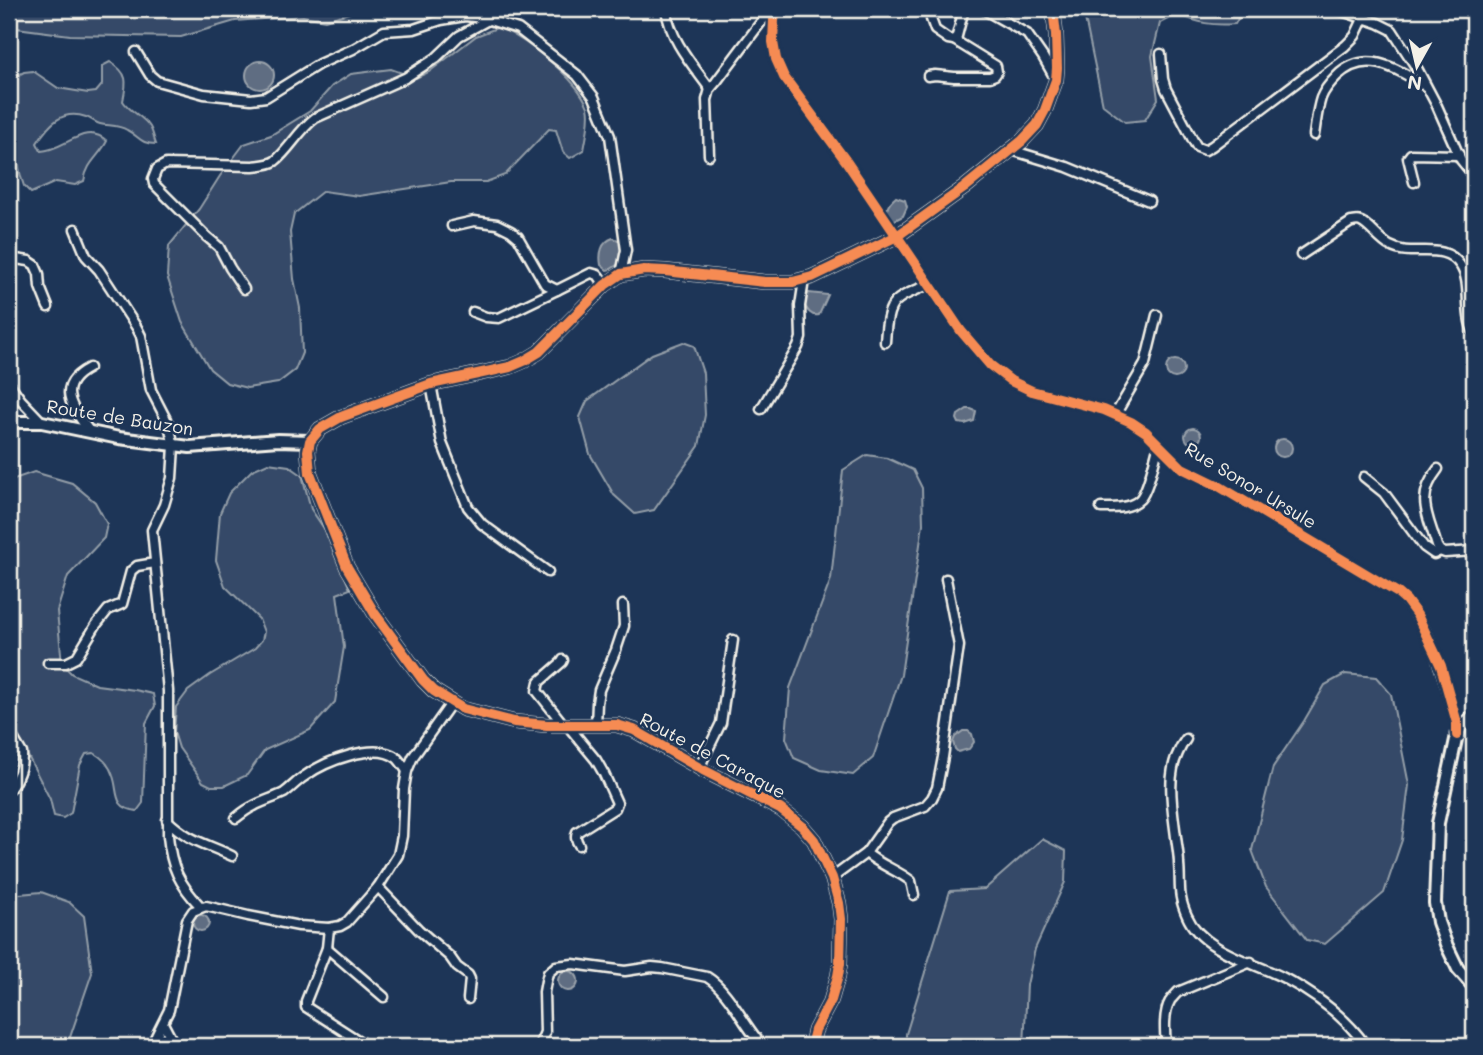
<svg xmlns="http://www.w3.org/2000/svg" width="1483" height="1055" font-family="Mali,sans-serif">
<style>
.green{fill:#354a67;stroke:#949ea8;stroke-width:2}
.water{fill:#5e6d82;stroke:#9aa2ab;stroke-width:2}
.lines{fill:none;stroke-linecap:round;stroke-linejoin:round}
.street-casing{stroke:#f4f1e8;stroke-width:13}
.secondary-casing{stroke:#f4f1e8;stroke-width:16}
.street{stroke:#1d3557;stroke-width:8}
.secondary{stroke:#1d3557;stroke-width:10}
.cycleway-casing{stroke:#1d3557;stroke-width:15}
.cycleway{stroke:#f68b52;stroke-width:10}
.labels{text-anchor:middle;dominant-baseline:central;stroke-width:5;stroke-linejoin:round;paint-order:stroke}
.street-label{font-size:18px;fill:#f4f1e8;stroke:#1d3557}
</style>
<rect width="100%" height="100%" fill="#1d3557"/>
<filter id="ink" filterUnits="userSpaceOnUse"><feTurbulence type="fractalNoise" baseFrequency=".0143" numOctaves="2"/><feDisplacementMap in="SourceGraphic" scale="14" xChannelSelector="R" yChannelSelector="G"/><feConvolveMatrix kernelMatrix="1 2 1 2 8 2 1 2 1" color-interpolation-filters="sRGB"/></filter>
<g filter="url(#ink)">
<!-- green -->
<g class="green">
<path d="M9,9H355L349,13L325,20L303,16L235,21L181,37L70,35L9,27Z"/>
<path d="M1083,9H1240L1242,12L1235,24C1211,26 1199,23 1177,14L1160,23L1152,56L1158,99L1145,120L1125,122L1103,105Z"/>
<path d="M499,27C527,41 576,76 588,107C591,116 586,140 584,150L570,158L563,152L556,130L549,129L505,175L486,182H451L359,196L323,191L294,214L290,232L294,279L300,308L302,353L295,370L278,383L247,388L227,383L210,369L182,322L167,276L169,246L199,209L220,176L244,144L271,135L310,111L332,86L351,74L391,69L416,78L429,72L476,36Z"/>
<path d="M110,62C129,73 127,82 123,101C130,112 143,116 150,127C153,132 154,139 156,144C140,144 140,137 127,130C119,125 109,126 100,124C95,123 92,119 86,117C62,109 49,124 37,143L41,151C65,150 85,121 107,141C99,157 87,162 84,181L75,185L56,182L31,193L24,186L21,177L17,159L9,146V80L24,72L33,71L58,88L88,93L96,92L102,85V66Z"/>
<path d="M683,342L694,346L703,373L705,415L699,446L654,510L635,514L614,495L590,454L580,417L587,401L652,354Z"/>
<path d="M867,455L887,458L913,470L922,488L923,524L901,675L873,758L853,775L821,770L794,758L786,738L790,688L831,579L843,470Z"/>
<path d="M268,463L289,466L302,475L311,509L327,533L350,589L337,594L344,647L335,702L310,730L265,750L247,775L224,786H211L203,782L179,748L174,732L176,707L188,691L210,675L255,648L262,640L264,632L259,619L225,586L216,560L220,513L229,493L252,470Z"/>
<path d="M34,472L72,483L95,502L107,524L104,538L68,576L57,611L62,664L72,674L97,685L135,690L153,694L155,706L146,723L143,803L137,811C112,808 119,792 113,776C110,766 103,758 94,753L86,754L80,765L71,813L63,818L54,816L50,799L9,719V488L14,479Z"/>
<path d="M1345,674L1376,677L1391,694L1409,785L1402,840L1384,893L1325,944L1307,940L1266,887L1252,850L1273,767L1304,721L1325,685Z"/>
<path d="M1042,839L1066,851L1065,882L1035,949L1027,985L1024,1046H906V1034L950,891L985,889Z"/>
<path d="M41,892L69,902L84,916L92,973L67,1046H28L14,1040L9,1042V895Z"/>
</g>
<!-- water -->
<g class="water">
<circle cx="260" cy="75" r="14"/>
<path d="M896,197L905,200L907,207L903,216L893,221L887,217C886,207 889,203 896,197Z"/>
<path d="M613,238L621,241L623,249L620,263L611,269L607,270L601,265C599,254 601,242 613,238Z"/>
<path d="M809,293L828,295L819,315C811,317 807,310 804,304L805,297Z"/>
<circle cx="1175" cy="369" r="9"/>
<path d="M967,409H971L976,411L974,421L965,424L959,423L957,419L958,415Z"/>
<circle cx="1193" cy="436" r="8"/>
<circle cx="1283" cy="448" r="9"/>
<path d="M963,731H968L972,734L974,742L969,749L958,752L955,749L953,742L955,737Z"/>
<circle cx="201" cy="923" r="8"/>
<circle cx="568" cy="981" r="10"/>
</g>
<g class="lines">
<!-- street casing -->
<g class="street-casing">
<g id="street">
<path d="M666,9C670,40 692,64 710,89"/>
<path d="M777,9L774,20L773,42L776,59L784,77L846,161L961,331L990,365L1011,381L1032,391L1104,410L1131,422L1146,432L1182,468L1217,485L1398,593C1430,621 1445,683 1457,723V732"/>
<path d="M983,9L1027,34L1043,57L1056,80"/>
<path d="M1336,9L1378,23L1392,30L1418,70L1437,106L1461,160L1474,176"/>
<path d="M931,19L935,30L948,39L954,40L957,36L964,9"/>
<path d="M136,52L150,75L157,81L204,94L251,99L266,97L319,64L353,49L384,31L414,29L441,20L465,16L483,18L518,29L577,75L594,97L610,136L626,250L621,274"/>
<path d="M1161,54L1163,79L1166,89L1194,142L1197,147L1205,150L1212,146L1345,46L1355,36L1364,17"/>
<path d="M928,76L935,75L954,77H990L995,75L997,72L996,66L954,40"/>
<path d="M1314,135C1316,123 1317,110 1321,98C1324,90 1331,82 1337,76C1366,48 1397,69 1425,86"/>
<path d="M1011,150L1067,167L1149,201"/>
<path d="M709,155L707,100L710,89L716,82L771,9"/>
<path d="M1414,182L1408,158L1411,154L1459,155"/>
<path d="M452,226L474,221L497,224L511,231L518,237L545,284L557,290L591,273L598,275L605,285"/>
<path d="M75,229L86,256L99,270L137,328L141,336L151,390L169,425L174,446L172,478L164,505L152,530L168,691V836C171,867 179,884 201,907"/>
<path d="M1301,255L1351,222C1354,222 1357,220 1361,222C1370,226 1380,241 1390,246C1413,259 1443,240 1460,265C1473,283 1463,312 1474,333"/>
<path d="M9,258L29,261L35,265L39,274L40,287L48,307"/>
<path d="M244,289L230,268L219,247L206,236L154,184L153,179L157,169L166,164L253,166C260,165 269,165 275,161C289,150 299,130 315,118L405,78L436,58L459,36L488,20"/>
<path d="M473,312L486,317L499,318L557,290"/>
<path d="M885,342C886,331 886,317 891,308C897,295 918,290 930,284"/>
<path d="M89,368C54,386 72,408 90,432"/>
<path d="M9,383L21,400L42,422"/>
<path d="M431,384L442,443L468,507L482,524L548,572"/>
<path d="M761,409L798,347L801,338L800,306L804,280"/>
<path d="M1115,415L1145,364L1157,315"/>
<path d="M1438,469C1415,498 1428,515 1437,546L1440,551L1445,553L1474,551"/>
<path d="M1364,477L1384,493L1424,547L1434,554L1440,551"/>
<path d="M1101,508C1113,508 1130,509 1140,499C1148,491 1155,457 1159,444"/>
<path d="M563,660L562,662L539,682L537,691L564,725"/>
<path d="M48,663H66L76,658L96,625L108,610L122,604L131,571L137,566L155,563"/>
<path d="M596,725L597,703L599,690L616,650L624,626L623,605"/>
<path d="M568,726L596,760L604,774L617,803L615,808L577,832C575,837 576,840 579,845"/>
<path d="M9,731L22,753C23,766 17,780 9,790"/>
<path d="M1186,739C1183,743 1180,748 1178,753C1166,777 1173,811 1176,837C1177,846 1179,855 1179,864C1181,886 1177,894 1187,916C1202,951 1253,962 1284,978C1316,995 1345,1016 1366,1046"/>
<path d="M699,768L721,723L733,640"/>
<path d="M236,818C241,814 247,809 254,806C263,801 274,798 284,793C291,788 297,781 305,776C324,762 375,741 397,758C401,762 404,767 407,771"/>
<path d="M167,820C190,842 205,843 232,856"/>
<path d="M832,878L866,853"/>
<path d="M378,887L419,930L450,957L457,967L468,975L470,979L468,999"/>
<path d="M914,895L911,881C897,870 880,865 866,853L888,822L893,818L925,806L932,798L937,788L943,757L959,646L946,579"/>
<path d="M329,928L327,948L306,1001V1007L367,1046"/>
<path d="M327,948L384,997"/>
<path d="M163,1023L175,1046"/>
<path d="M151,1046L169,1010L187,920L193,911L206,906L248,916L299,926L329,928L340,926L347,922L378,887L398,855L402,836L404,789L407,771L413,757L452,702"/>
<path d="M539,1046L545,1032L544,992L546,981L548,973L556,966L573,964L625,971L652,967L662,968L707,977C731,992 744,1027 763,1046"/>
<path d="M1166,1046C1165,1033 1163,1013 1170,1001C1170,1000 1177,993 1178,992L1251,962"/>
</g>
</g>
<!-- secondary casing -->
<g class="secondary-casing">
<g id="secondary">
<path d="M9,422H42L119,438L190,447L278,440L310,441"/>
<path d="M1474,715L1462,726L1457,735L1438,823L1435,903L1438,922L1446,944L1458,969L1474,987"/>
<path d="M811,1046L815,1030L831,1000L838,976L840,964L841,919L839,903L832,878L814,840L802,826L780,809L703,770L634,730L617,725H547L514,722L463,709L434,691L423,680L375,614L347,567L310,473L308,451L310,441L320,429L341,417L431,384L510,367L524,361L539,352L605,285L621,274L644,270L665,271L765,282H793L812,277L897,236L964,188L1022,141L1037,125L1045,110L1056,80L1057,68L1056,35L1053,9"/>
</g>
</g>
<!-- street -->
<use href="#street" class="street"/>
<!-- secondary -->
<use href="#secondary" class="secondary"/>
<!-- cycleway casing -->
<g class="cycleway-casing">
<g id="cycleway">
<path d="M777,9L774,20L773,42L776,59L784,77L846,161L961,331L990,365L1011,381L1032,391L1104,410L1131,422L1146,432L1182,468L1217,485L1398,593L1406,600L1417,615L1441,666L1457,723V735"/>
<path d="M811,1046L815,1030L831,1000L838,976L840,964L841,919L839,903L832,878L814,840L802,826L780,809L703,770L634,730L617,725H547L514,722L463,709L434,691L423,680L375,614L347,567L310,473L308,451L310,441L320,429L341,417L431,384L510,367L524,361L539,352L605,285L621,274L644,270L665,271L765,282H793L812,277L897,236L964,188L1022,141L1037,125L1045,110L1056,80L1057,68L1056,35L1053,9"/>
</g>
</g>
<!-- cycleway -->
<use href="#cycleway" class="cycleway"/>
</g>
</g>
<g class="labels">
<!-- street labels -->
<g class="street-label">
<text transform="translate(120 417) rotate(9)">Route de Bauzon</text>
<text transform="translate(1251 485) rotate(31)">Rue Sonor Ursule</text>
<text transform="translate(713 755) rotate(28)">Route de Caraque</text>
</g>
</g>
<!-- margin -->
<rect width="1483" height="1055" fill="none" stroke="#1d3557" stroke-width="35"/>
<rect x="18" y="18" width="1448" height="1020" fill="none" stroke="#f4f1e8" stroke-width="2.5" filter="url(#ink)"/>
<!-- north arrow -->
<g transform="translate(1417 66) rotate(188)" stroke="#1d3557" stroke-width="5" paint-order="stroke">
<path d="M0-5L12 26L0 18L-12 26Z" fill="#f4f1e8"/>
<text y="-10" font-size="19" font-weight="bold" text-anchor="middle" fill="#f4f1e8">N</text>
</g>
</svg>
